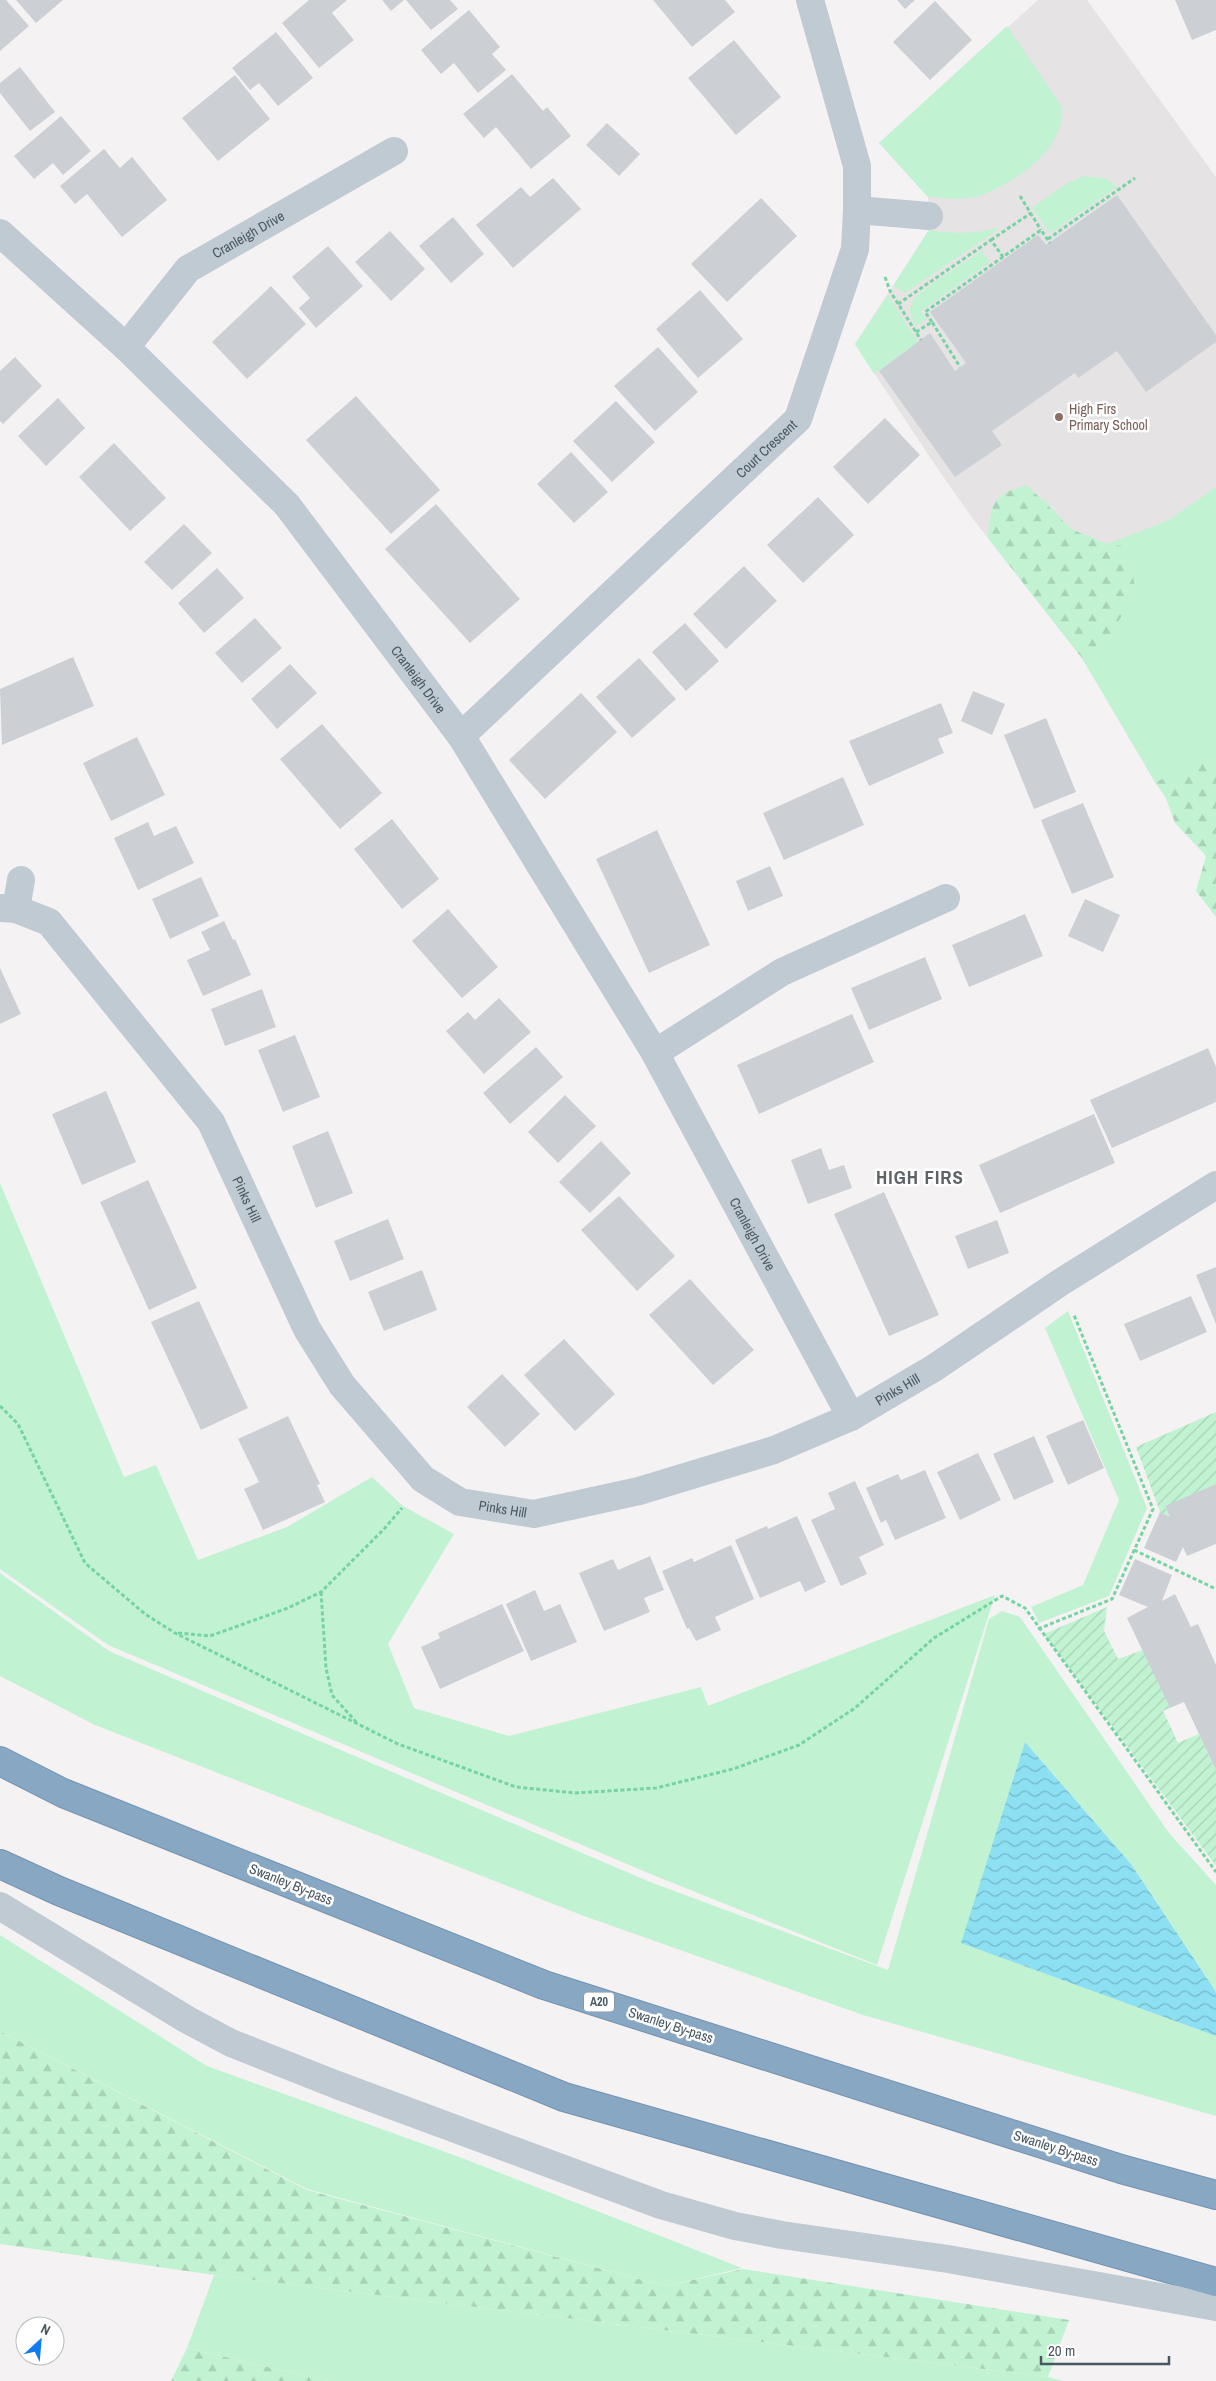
<svg xmlns="http://www.w3.org/2000/svg" width="1216" height="2381" font-family="'Archivo Narrow',sans-serif">
<style>
.education{fill:#e6e3e5}
.grass{fill:#c1f3d2}
.forest{fill:url(#forest-firs)}
.garden{fill:url(#garden-furrows)}
.water{fill:url(#water-waves)}
.building{fill:#ccd0d5}
.lines{fill:none;stroke-linecap:round;stroke-linejoin:round}
.highway-casing{stroke:#7392af;stroke-width:30}
.path{stroke:#76d3a2;stroke-width:3;stroke-dasharray:4 2.5;stroke-linecap:butt}
.minor{stroke:#c0cad2;stroke-width:28}
.highway{stroke:#88a7c3;stroke-width:28}
.education-dot{fill:#8d6e63;stroke:#fff;stroke-width:2}
.labels{text-anchor:middle;dominant-baseline:central;stroke-width:5;stroke-linejoin:round;paint-order:stroke}
.shield{fill:#fff;stroke:#808990;stroke-width:1}
.shield-label{font-size:12px;font-weight:bold;fill:#495761}
.street-label{font-size:14px;fill:#495761;stroke:#fff}
.education-label{font-size:14px;fill:#785e54;stroke:#fff;text-anchor:start}
.district-label{font-size:19px;font-weight:bold;letter-spacing:1px;fill:#5e6368;stroke:#fff}
</style>
<defs>
<pattern id="forest-firs" width="22" height="20" patternUnits="userSpaceOnUse" patternTransform="scale(1.25)"><rect width="22" height="20" fill="#c1f3d2"/><path d="M5 1l3.5 6h-7zM16 11l3.5 6h-7z" fill="#a7d2b7"/></pattern>
<pattern id="garden-furrows" width="10" height="10" patternUnits="userSpaceOnUse" patternTransform="scale(1.25)"><rect width="10" height="10" fill="#c1f3d2"/><path d="M-1 1l2-2M0 10L10 0M9 11l2-2" fill="none" stroke="#a7d2b7"/></pattern>
<pattern id="water-waves" width="16" height="10" patternUnits="userSpaceOnUse" patternTransform="scale(1.25)"><rect width="16" height="10" fill="#8ce0f2"/><path d="M0 5q4-4 8 0t8 0" fill="none" stroke="#74b8c7"/></pattern>
</defs>
<rect width="100%" height="100%" fill="#f5f2f3"/>
<!-- education -->
<path class="education" d="M1038,0H1087L1216,177V869L1155,782L1082,658L973,519L931,459L855,344L929,230L928,197L879,143Z"/>
<!-- grass -->
<g class="grass">
<path d="M1007,26L1062,107C1066,149 1017,181 982,195C965,201 946,198 928,197L879,143Z"/>
<path d="M1083,176L1107,179L1117,187L1050,233L1032,208L1064,185Z"/>
<path d="M997,228L999,229L905,293L893,286L929,230C952,234 974,234 997,228Z"/>
<path d="M982,251L990,262L921,311L926,319L916,326C911,317 907,310 913,301C918,291 970,259 982,251Z"/>
<path d="M888,295L918,342L874,374L855,344Z"/>
<path d="M1216,487V869L1155,782L1082,658L988,538L1032,506L1044,500L1071,529L1107,544L1169,520Z"/>
<path d="M0,1183L124,1477L156,1465L198,1560L287,1527L372,1477L403,1506L454,1534L388,1644L414,1708L509,1736L701,1687L708,1706L995,1595L877,1965L653,1875L108,1645L0,1569Z"/>
<path d="M1068,1311L1147,1508L1109,1596L1039,1623L1031,1607L1083,1585L1119,1500L1045,1328Z"/>
<path d="M0,1573L109,1651L650,1882L888,1970L989,1619L1002,1611L1020,1617L1169,1833L1216,1885V1992L1131,1864L1025,1742L962,1943L1216,2036V2116L863,2015L584,1916L95,1725L0,1676Z"/>
<path d="M0,1935L207,2066L462,2158L742,2268L665,2286L307,2189L0,2031Z"/>
<path d="M214,2275L1048,2377L1063,2381H328L187,2348Z"/>
</g>
<!-- forest -->
<g class="forest">
<path d="M1027,485L1071,529L1106,544L1122,546L1129,558L1136,590L1112,633L1082,658L988,538C991,504 991,495 1027,485Z"/>
<path d="M1205,763L1216,765V917L1196,891L1206,856L1175,823L1164,793L1155,782Z"/>
<path d="M0,2031L307,2190L665,2286L743,2269L1069,2320L1048,2377L214,2275L0,2244Z"/>
<path d="M187,2348L328,2381H171Z"/>
</g>
<!-- garden -->
<g class="garden">
<path d="M1216,1412V1484L1165,1507L1170,1517L1160,1512L1136,1447Z"/>
<path d="M1107,1607L1104,1631L1118,1659L1143,1650L1170,1708L1163,1711L1178,1743L1199,1734L1216,1770V1866L1044,1634Z"/>
</g>
<!-- water -->
<path class="water" d="M1025,1742L1131,1864L1216,1992V2036L961,1943Z"/>
<!-- building -->
<g class="building">
<path d="M0,0H6L29,26L0,51Z"/>
<path d="M16,0H63L36,23Z"/>
<path d="M309,0H347L332,13L354,40L319,68L282,23Z"/>
<path d="M382,0H404L391,11Z"/>
<path d="M406,0H450L458,9L431,30Z"/>
<path d="M653,0H725L735,12L692,47Z"/>
<path d="M897,0H915L905,9Z"/>
<path d="M1175,0H1216V30L1192,40Z"/>
<path d="M935,1L972,40L930,80L893,42Z"/>
<path d="M469,10L500,47L492,54L506,70L478,93L454,63L441,74L421,50Z"/>
<path d="M276,32L313,78L278,106L259,83L250,90L232,68Z"/>
<path d="M734,40L781,97L736,135L688,78Z"/>
<path d="M20,67L55,112L30,131L0,93V83Z"/>
<path d="M512,74L543,111L547,107L571,136L531,169L496,127L484,138L463,114Z"/>
<path d="M235,75L270,119L218,161L182,118Z"/>
<path d="M61,116L91,151L63,175L53,163L34,179L14,156Z"/>
<path d="M607,123L640,154L619,176L586,145Z"/>
<path d="M104,149L120,168L132,157L167,200L122,237L87,194L75,204L60,186Z"/>
<path d="M553,178L581,209L513,268L476,225L521,187L530,197Z"/>
<path d="M1117,195L1216,335V342L1146,392L1117,351L1078,378L1075,373L992,431L1002,445L955,477L879,371L930,333L955,371L966,363L930,312L1038,235L1046,245Z"/>
<path d="M761,198L797,236L727,302L691,264Z"/>
<path d="M453,217L484,254L451,283L419,246Z"/>
<path d="M390,231L425,269L391,301L355,262Z"/>
<path d="M328,246L363,286L316,328L299,308L310,298L292,277Z"/>
<path d="M271,286L306,324L247,379L212,342Z"/>
<path d="M700,290L743,339L698,378L656,329Z"/>
<path d="M658,347L698,392L655,431L614,386Z"/>
<path d="M15,357L42,386L3,424L0,421V371Z"/>
<path d="M356,396L440,490L391,534L306,440Z"/>
<path d="M58,398L85,428L46,466L18,436Z"/>
<path d="M616,401L655,442L612,482L573,441Z"/>
<path d="M885,418L920,455L868,504L833,467Z"/>
<path d="M114,443L166,498L130,531L79,477Z"/>
<path d="M571,452L608,492L574,523L537,484Z"/>
<path d="M818,497L854,535L803,583L767,545Z"/>
<path d="M436,504L520,599L470,643L385,549Z"/>
<path d="M184,524L212,553L172,590L144,562Z"/>
<path d="M744,566L777,601L726,649L693,614Z"/>
<path d="M217,568L244,598L204,633L178,603Z"/>
<path d="M255,618L282,648L242,683L215,653Z"/>
<path d="M685,623L719,661L686,691L652,652Z"/>
<path d="M73,657L94,706L2,745L0,689Z"/>
<path d="M639,658L676,699L632,738L596,697Z"/>
<path d="M290,664L317,693L277,729L251,699Z"/>
<path d="M973,691L1005,704L992,735L961,721Z"/>
<path d="M581,693L617,732L545,799L509,760Z"/>
<path d="M941,703L953,733L938,739L944,753L869,786L849,741Z"/>
<path d="M1046,718L1076,792L1034,809L1004,735Z"/>
<path d="M322,724L382,793L340,829L280,759Z"/>
<path d="M137,737L165,795L111,821L83,763Z"/>
<path d="M843,777L864,825L784,860L763,813Z"/>
<path d="M1083,803L1114,877L1072,894L1041,820Z"/>
<path d="M392,819L439,879L402,909L354,849Z"/>
<path d="M148,822L154,836L176,826L194,863L138,890L114,838Z"/>
<path d="M657,830L710,945L649,973L596,859Z"/>
<path d="M770,866L783,896L748,911L736,881Z"/>
<path d="M201,877L219,916L170,939L152,899Z"/>
<path d="M1085,899L1120,915L1103,952L1068,936Z"/>
<path d="M448,909L498,967L462,998L412,941Z"/>
<path d="M1025,914L1043,956L969,987L952,945Z"/>
<path d="M224,921L233,940L235,939L251,975L203,996L187,960L210,950L201,932Z"/>
<path d="M925,957L942,999L869,1030L851,988Z"/>
<path d="M0,968L21,1014L0,1024Z"/>
<path d="M262,989L276,1027L225,1046L211,1009Z"/>
<path d="M499,998L531,1032L484,1074L446,1031L468,1012L475,1020Z"/>
<path d="M852,1014L874,1062L759,1114L737,1065Z"/>
<path d="M295,1035L320,1097L283,1112L258,1050Z"/>
<path d="M536,1047L563,1077L510,1124L483,1093Z"/>
<path d="M1208,1048L1216,1067V1102L1112,1148L1090,1100Z"/>
<path d="M106,1091L136,1162L82,1185L52,1114Z"/>
<path d="M565,1095L596,1126L558,1163L528,1132Z"/>
<path d="M1094,1114L1115,1163L1000,1213L979,1165Z"/>
<path d="M328,1131L353,1193L316,1208L292,1146Z"/>
<path d="M601,1141L631,1173L590,1213L559,1182Z"/>
<path d="M821,1148L829,1170L844,1165L852,1188L808,1204L791,1160Z"/>
<path d="M148,1180L197,1288L149,1310L100,1202Z"/>
<path d="M884,1192L939,1315L889,1336L834,1214Z"/>
<path d="M619,1196L675,1256L637,1291L581,1230Z"/>
<path d="M388,1219L404,1259L350,1281L334,1241Z"/>
<path d="M997,1220L1009,1253L968,1269L955,1236Z"/>
<path d="M1216,1267V1324L1196,1275Z"/>
<path d="M422,1270L437,1310L384,1331L368,1292Z"/>
<path d="M690,1279L754,1350L713,1385L649,1315Z"/>
<path d="M1191,1296L1207,1332L1140,1361L1124,1324Z"/>
<path d="M199,1301L248,1408L201,1430L151,1322Z"/>
<path d="M564,1339L615,1394L575,1431L524,1375Z"/>
<path d="M502,1374L540,1414L505,1447L467,1407Z"/>
<path d="M288,1416L320,1484L317,1485L325,1502L263,1530L244,1489L259,1482L238,1439Z"/>
<path d="M1083,1420L1104,1468L1068,1485L1046,1436Z"/>
<path d="M1034,1436L1054,1482L1014,1500L993,1454Z"/>
<path d="M978,1453L1001,1500L960,1520L937,1472Z"/>
<path d="M925,1470L946,1518L895,1540L886,1520L881,1523L866,1488L898,1474L901,1480Z"/>
<path d="M855,1481L884,1545L859,1557L867,1574L841,1586L811,1520L835,1509L828,1493Z"/>
<path d="M1216,1484V1544L1187,1556L1183,1547L1176,1562L1144,1548L1160,1512L1170,1517L1165,1506Z"/>
<path d="M797,1516L826,1582L805,1592L800,1581L760,1598L735,1540L767,1526L768,1529Z"/>
<path d="M731,1545L754,1599L715,1617L721,1630L696,1641L689,1628L687,1629L662,1571L692,1558L694,1562Z"/>
<path d="M650,1556L664,1590L644,1598L650,1612L604,1631L579,1573L613,1559L618,1570Z"/>
<path d="M1135,1559L1172,1575L1162,1601L1175,1594L1191,1627L1198,1624L1216,1665V1770L1184,1702L1170,1708L1127,1618L1148,1607L1119,1595Z"/>
<path d="M535,1590L544,1611L560,1604L577,1642L531,1661L506,1604Z"/>
<path d="M502,1604L524,1651L440,1689L421,1647L440,1638L438,1633Z"/>
</g>
<g class="lines">
<!-- highway casing -->
<g class="highway-casing">
<g id="highway">
<path d="M0,1761L63,1793L544,1985L1121,2169L1216,2195"/>
<path d="M0,1864L59,1891L564,2097L1216,2282"/>
</g>
</g>
<!-- path -->
<g class="path">
<path d="M1020,196L1041,230"/>
<path d="M1048,239L1135,178"/>
<path d="M991,240L1031,213"/>
<path d="M885,277L890,291L921,340"/>
<path d="M898,304L991,240L1003,257"/>
<path d="M932,322L925,312L1041,230L1050,243"/>
<path d="M916,332L932,322L960,367"/>
<path d="M0,1406L18,1424L85,1563L145,1614L175,1633L398,1744L516,1787L575,1793L656,1788L733,1769L799,1745L855,1708L934,1638L1002,1596L1025,1608L1216,1872"/>
<path d="M1134,1550L1216,1589"/>
<path d="M321,1592L326,1668L332,1695L357,1723"/>
<path d="M1038,1629L1112,1599L1153,1509L1074,1315"/>
<path d="M178,1633L210,1636L288,1608L321,1592L385,1528L402,1508"/>
</g>
<!-- minor -->
<g class="minor">
<path d="M857,210L929,216"/>
<path id="s1" d="M0,233L126,347L287,505L461,736L655,1053L851,1417"/>
<path id="s2" d="M126,347L188,269L394,151"/>
<path id="s3" d="M461,736L798,419L855,249L857,210V166L810,0"/>
<path id="s4" d="M0,908L16,909L49,922L211,1122L307,1329L342,1385L423,1479L460,1502L534,1514L639,1491L774,1450L851,1417L934,1368L1061,1282L1216,1185"/>
<path d="M16,909L21,880"/>
<path d="M655,1053L782,972L946,898"/>
<path d="M0,1906L186,2019L231,2043L337,2085L661,2205L735,2226L782,2235L948,2259L1216,2307"/>
</g>
<!-- highway -->
<use href="#highway" class="highway"/>
</g>
<!-- markers -->
<circle class="education-dot" cx="1059" cy="417" r="5"/>
<g class="labels">
<!-- shield labels -->
<rect class="shield" x="584" y="1992.5" width="30" height="19" rx="4"/>
<g class="shield-label">
<text x="599" y="2002">A20</text>
</g>
<!-- street labels -->
<g class="street-label">
<text stroke="none"><textPath href="#s2" startOffset="169">Cranleigh Drive</textPath></text>
<text stroke="none"><textPath href="#s3" startOffset="419">Court Crescent</textPath></text>
<text stroke="none"><textPath href="#s1" startOffset="614">Cranleigh Drive</textPath></text>
<text stroke="none"><textPath href="#s4" startOffset="394">Pinks Hill</textPath></text>
<text stroke="none"><textPath href="#s1" startOffset="1262">Cranleigh Drive</textPath></text>
<text stroke="none"><textPath href="#s4" startOffset="1232">Pinks Hill</textPath></text>
<text stroke="none"><textPath href="#s4" startOffset="814">Pinks Hill</textPath></text>
<text transform="translate(291 1884) rotate(22)">Swanley By-pass</text>
<text transform="translate(671 2025) rotate(18)">Swanley By-pass</text>
<text transform="translate(1056 2148) rotate(18)">Swanley By-pass</text>
</g>
<!-- education labels -->
<g class="education-label">
<text x="1069" y="409">High Firs<tspan x="1069" dy="16">Primary School</tspan></text>
</g>
<!-- district labels -->
<g class="district-label">
<text x="920" y="1177">HIGH FIRS</text>
</g>
</g>
<!-- north arrow -->
<g transform="translate(40 2341) rotate(26)"><circle r="24" fill="#ffffff" stroke="#b6bcc0"/>
<path d="M0-4L9 19L0 12L-9 19Z" fill="#117bf0"/>
<text y="-8" font-size="14" font-weight="bold" text-anchor="middle" fill="#495761">N</text>
</g>
<!-- scale -->
<path d="M1041 2356v8h128v-8" fill="none" stroke="#495761" stroke-width="2.5"/>
<text x="1048" y="2356" font-size="15" fill="#495761" stroke="#ffffff" stroke-width="4" paint-order="stroke">20 m</text>
</svg>
